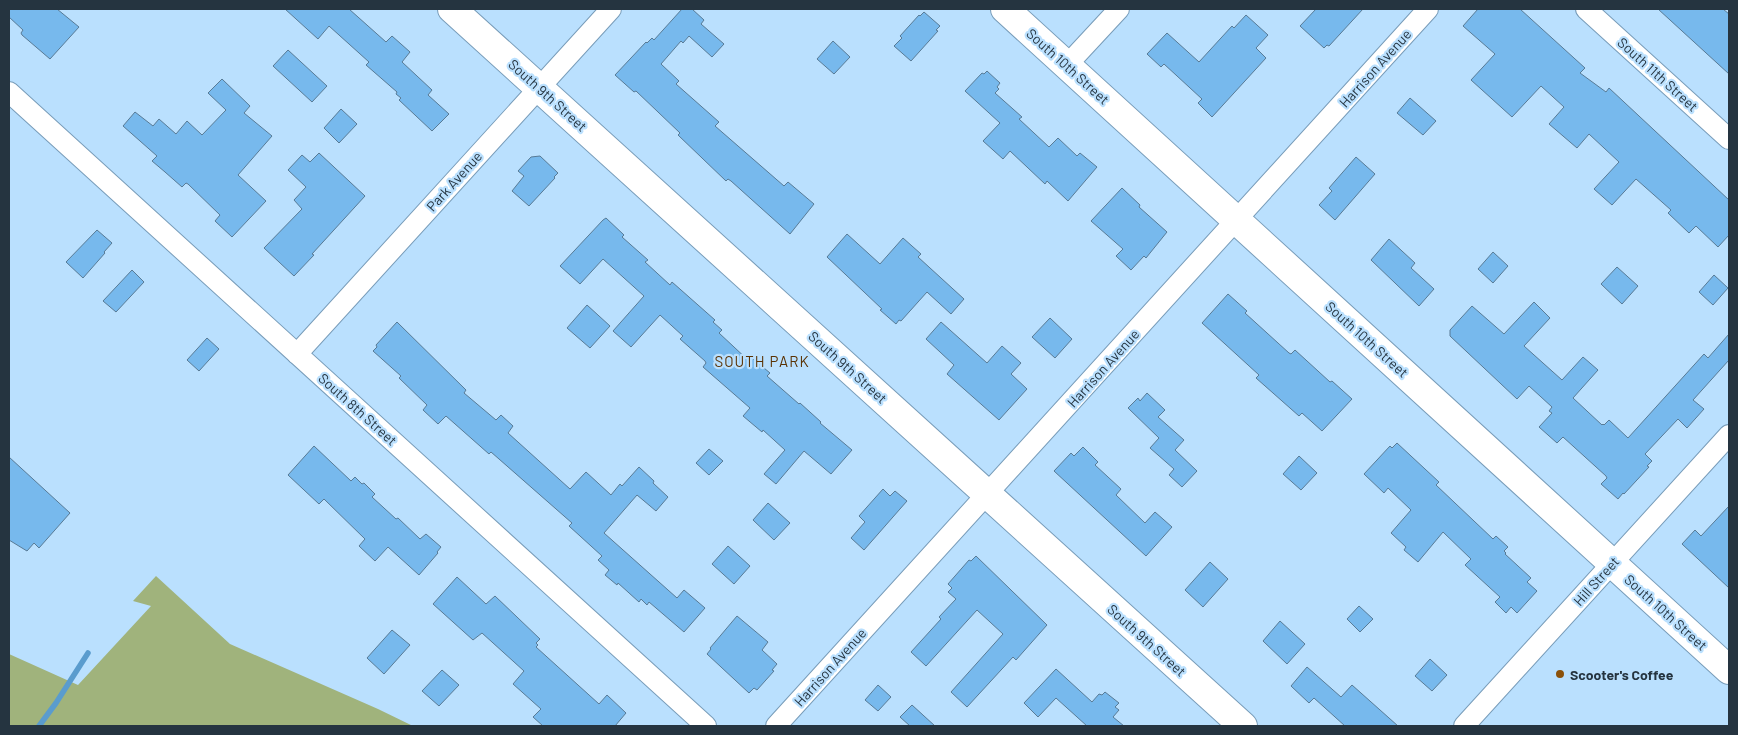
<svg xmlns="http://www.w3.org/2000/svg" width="1738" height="735" font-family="Barlow,sans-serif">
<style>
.green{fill:#a0b37c}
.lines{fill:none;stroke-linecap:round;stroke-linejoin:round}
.stream{stroke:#5a9cce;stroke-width:5.5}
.building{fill:#77b9ed;stroke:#587b96}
.minor-casing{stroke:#789cb9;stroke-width:22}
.primary-casing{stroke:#789cb9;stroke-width:30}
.minor{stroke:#fff;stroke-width:20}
.primary{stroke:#fff;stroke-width:28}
.poi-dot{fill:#8b510a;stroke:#bae0fe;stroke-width:2}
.labels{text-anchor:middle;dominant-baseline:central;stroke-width:4.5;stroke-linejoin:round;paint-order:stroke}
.street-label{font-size:14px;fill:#253440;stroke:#bae0fe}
.poi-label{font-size:14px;font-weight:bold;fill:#253440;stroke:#bae0fe;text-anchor:start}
.neighbourhood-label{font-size:15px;letter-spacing:1px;fill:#5a3203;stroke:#bae0fe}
</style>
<rect width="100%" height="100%" fill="#bae0fe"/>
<!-- green -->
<path class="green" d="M156,576L230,644L378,709L413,726H9V654L78,685L151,606L133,601Z"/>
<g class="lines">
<!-- stream -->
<path class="stream" d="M39,726L56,703L88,653"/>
</g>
<!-- building -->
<g class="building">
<path d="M9,9H57L79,27L50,59L22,35L21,33L23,30L9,17Z"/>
<path d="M285,9H349L386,42L392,36L410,52L402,62L432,90L428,95L449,114L432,131L399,100L401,98L396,94L397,92L366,65L369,62L329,26L318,39Z"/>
<path d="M682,9H692L704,20L701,24L724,44L712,57L689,36L683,43L681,41L661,64L679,81L676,84L719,122L715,126L784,186L788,182L814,204L790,234L731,181L728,179L726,181L678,135L680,133L636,91L634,92L615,75L646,42L647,43L652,38L654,40Z"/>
<path d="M1316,9H1363L1329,46L1327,45L1324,48L1300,26Z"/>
<path d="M1478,9H1520L1585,68L1580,73L1606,92L1609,88L1729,200V235L1718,247L1696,226L1689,233L1668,213L1671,210L1636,179L1612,205L1594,189L1619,162L1589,134L1577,148L1549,124L1564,107L1541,86L1512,117L1471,80L1495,54L1463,26Z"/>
<path d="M1658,9H1723L1729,14V74Z"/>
<path d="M924,12L940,26L936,30L938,31L911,61L894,46L902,38L900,36L919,15L920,16Z"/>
<path d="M1246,15L1268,35L1256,48L1266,58L1212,117L1198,103L1202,99L1164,64L1161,67L1147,54L1167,33L1199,62L1232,26L1234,28Z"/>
<path d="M833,41L850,57L834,74L817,59Z"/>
<path d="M288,50L327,86L312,102L273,66Z"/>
<path d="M987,71L1000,83L997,87L999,89L995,93L1022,117L1019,119L1049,147L1058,138L1077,156L1080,153L1097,167L1068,201L1047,181L1045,184L1010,151L1003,159L983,141L1000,123L965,91L982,73L984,74Z"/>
<path d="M222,79L250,106L244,113L272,136L238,175L266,201L232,237L215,221L220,215L188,184L186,183L182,187L165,172L152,161L157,156L123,126L135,112L153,126L159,119L176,134L187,121L202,135L226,110L208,93Z"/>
<path d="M1410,98L1436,121L1423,135L1397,113Z"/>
<path d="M341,109L357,124L339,143L324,128Z"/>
<path d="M319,153L365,196L312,254L314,255L294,276L264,248L302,209L294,200L306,187L288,170L302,155L310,162Z"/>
<path d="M540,156L558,173L554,177L555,178L529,206L512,191L524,176L518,171L531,157Z"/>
<path d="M1356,157L1375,174L1335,220L1319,205L1332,191L1329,188Z"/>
<path d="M1122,188L1140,205L1139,207L1167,232L1146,258L1144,256L1131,270L1116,256L1123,249L1091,221Z"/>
<path d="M606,218L624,235L622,237L648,260L645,262L670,285L672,282L715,320L713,322L722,330L719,333L749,361L752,358L770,373L767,376L799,404L800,403L821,422L820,423L852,450L831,474L804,451L776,484L764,474L785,450L763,430L762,432L743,416L750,408L703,367L706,363L705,361L680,339L683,336L660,315L631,347L613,331L644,296L603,259L580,284L560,266L603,220Z"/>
<path d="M97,230L112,243L104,252L105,253L83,278L66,262Z"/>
<path d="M847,234L880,264L903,238L921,254L918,257L964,299L951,314L927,292L901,321L899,320L896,324L880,310L882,309L827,257Z"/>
<path d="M1389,239L1415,263L1411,268L1434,289L1419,306L1371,260Z"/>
<path d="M1493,252L1508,266L1493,283L1478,269Z"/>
<path d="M1617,267L1638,286L1622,304L1601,284Z"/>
<path d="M132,270L144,282L116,312L103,301Z"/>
<path d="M1714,275L1728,288L1713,305L1699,292Z"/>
<path d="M1228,294L1247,311L1245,313L1289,353L1291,354L1295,350L1330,382L1332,381L1352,399L1322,431L1302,413L1299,416L1256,378L1259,375L1202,323Z"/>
<path d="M1534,302L1550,318L1524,346L1562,380L1583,357L1598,370L1573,398L1602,425L1603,424L1604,425L1609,420L1628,438L1704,354L1708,358L1729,334V360L1693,400L1704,409L1687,428L1678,419L1645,454L1652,461L1647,466L1649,467L1624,494L1623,493L1618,499L1601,484L1607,478L1606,476L1563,437L1557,443L1539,427L1552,413L1549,411L1552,407L1529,386L1517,399L1450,336V330L1472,306L1504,334Z"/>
<path d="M587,305L610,326L590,348L567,328Z"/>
<path d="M1050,318L1072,339L1055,358L1032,337Z"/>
<path d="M397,322L466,390L464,393L496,420L501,415L513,426L508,433L570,489L586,472L611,495L620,484L622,486L639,467L654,481L653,483L668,497L656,511L637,495L604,533L677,598L684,590L705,608L684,632L649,602L647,605L641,599L639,602L618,583L617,585L605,575L609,570L598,560L602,556L569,526L572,523L491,452L489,454L446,416L438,424L423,410L427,405L399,378L401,376L373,351L377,347L376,345Z"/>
<path d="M941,322L987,363L1002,346L1021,363L1011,374L1027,389L999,420L947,374L954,365L926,339Z"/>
<path d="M207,338L219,349L199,371L187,360Z"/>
<path d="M1147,393L1165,410L1158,417L1184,440L1175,450L1197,471L1182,487L1169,475L1174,469L1150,448L1159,438L1128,408L1138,398L1140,401Z"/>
<path d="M1397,443L1439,482L1436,485L1493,539L1496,536L1508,547L1504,551L1506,553L1505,554L1531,578L1527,582L1537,591L1517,613L1511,607L1506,613L1495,602L1500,597L1465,565L1471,559L1443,532L1418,562L1404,550L1406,547L1391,533L1411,510L1388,488L1384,493L1364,474L1390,446L1392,448Z"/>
<path d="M314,446L351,481L355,477L362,484L364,483L375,494L372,497L396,519L398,518L420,539L426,534L441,547L437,552L438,553L419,575L388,547L375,561L359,546L365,539L324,499L319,504L288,475Z"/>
<path d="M1083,447L1098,462L1095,465L1121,489L1116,495L1145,523L1155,512L1172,527L1146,556L1054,471L1071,453L1074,456Z"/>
<path d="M709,449L723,461L709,475L696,463Z"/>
<path d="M1299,456L1317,473L1301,490L1283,474Z"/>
<path d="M9,457L70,513L39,548L34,543L27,551L9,540Z"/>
<path d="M883,489L890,496L895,491L907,501L864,550L851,538L865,522L859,516Z"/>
<path d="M768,503L790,523L774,540L753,520Z"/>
<path d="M1729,506V588L1682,544L1695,530L1701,536Z"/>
<path d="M728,546L750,566L734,584L712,564Z"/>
<path d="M976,556L1047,625L1016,660L1013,657L967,707L951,692L1003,634L977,610L926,666L911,652L941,619L939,617L956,599L948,592L952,588L948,584L969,560L971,561Z"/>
<path d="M1210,562L1228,579L1203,607L1185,590Z"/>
<path d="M457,577L486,604L495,596L540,639L536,643L538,645L536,647L599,704L607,695L626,713L615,726H543L533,717L541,709L513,684L524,671L482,633L473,640L433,604Z"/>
<path d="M1359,606L1373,619L1360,632L1347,619Z"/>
<path d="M737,616L768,642L762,650L777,664L772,670L774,671L757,690L754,688L749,693L707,654L711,649L710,648Z"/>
<path d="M1280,621L1305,644L1287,664L1263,641Z"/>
<path d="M392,630L410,645L384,674L367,658Z"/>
<path d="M1430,659L1447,675L1432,691L1415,676Z"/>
<path d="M1307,667L1341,697L1352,685L1398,726H1345L1314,698L1309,703L1291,686Z"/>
<path d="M1056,669L1092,702L1099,694L1102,695L1105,692L1119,703L1115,707L1119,710L1113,717L1124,726H1087L1056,698L1038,717L1024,703Z"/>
<path d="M442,670L459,685L439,706L422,691Z"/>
<path d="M878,685L891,697L878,711L865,700Z"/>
<path d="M912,705L935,726H910L900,717Z"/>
</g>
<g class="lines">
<!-- minor casing -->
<g class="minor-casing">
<g id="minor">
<path d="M1586,9L1729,139"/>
<path d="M1067,65L1119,9"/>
<path d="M9,92L706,726"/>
<path d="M297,354L611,9"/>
<path d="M776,726L1428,9"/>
<path d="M1464,726L1729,435"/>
</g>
</g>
<!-- primary casing -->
<g class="primary-casing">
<g id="primary">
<path d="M452,9L1243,726"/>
<path d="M1005,9L1729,670"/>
</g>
</g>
<!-- minor -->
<use href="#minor" class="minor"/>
<!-- primary -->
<use href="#primary" class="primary"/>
</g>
<!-- markers -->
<circle class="poi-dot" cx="1560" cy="674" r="5"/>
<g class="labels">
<!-- street labels -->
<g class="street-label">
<text transform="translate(1068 66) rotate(42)">South 10th Street</text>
<text transform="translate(1375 68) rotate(-48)">Harrison Avenue</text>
<text transform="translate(1658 74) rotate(42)">South 11th Street</text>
<text transform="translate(548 95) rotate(42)">South 9th Street</text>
<text transform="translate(454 181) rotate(-48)">Park Avenue</text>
<text transform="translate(1367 339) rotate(42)">South 10th Street</text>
<text transform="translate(848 367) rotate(42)">South 9th Street</text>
<text transform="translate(1103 368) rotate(-48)">Harrison Avenue</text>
<text transform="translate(358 409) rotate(42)">South 8th Street</text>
<text transform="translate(1596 581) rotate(-48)">Hill Street</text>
<text transform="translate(1666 612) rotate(42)">South 10th Street</text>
<text transform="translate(1147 640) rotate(42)">South 9th Street</text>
<text transform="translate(830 667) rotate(-48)">Harrison Avenue</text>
</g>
<!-- poi labels -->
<g class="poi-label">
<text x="1570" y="674">Scooter's Coffee</text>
</g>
<!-- neighbourhood labels -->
<g class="neighbourhood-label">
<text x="762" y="361">SOUTH PARK</text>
</g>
</g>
<!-- border -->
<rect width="1738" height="735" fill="none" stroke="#253440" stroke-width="20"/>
</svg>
